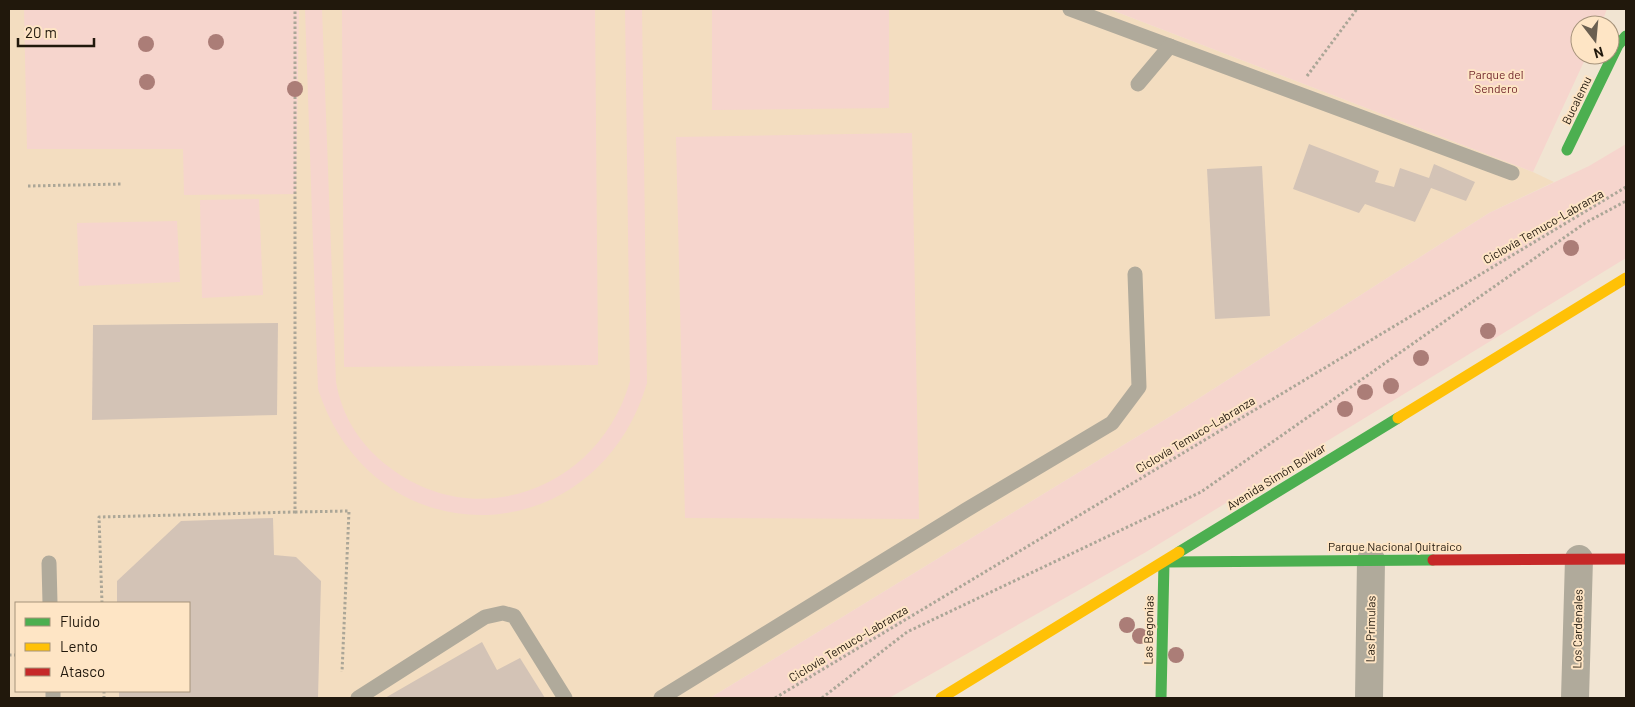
<svg xmlns="http://www.w3.org/2000/svg" width="1635" height="707" font-family="Barlow,sans-serif">
<style>
.built{fill:#f3ddc0;fill-rule:evenodd}
.green{fill:#f6d5cd}
.building{fill:#d3c3b6}
.lines{fill:none;stroke-linecap:round;stroke-linejoin:round}
.path{stroke:#aba697;stroke-width:3;stroke-dasharray:2.5 2.5;stroke-linecap:butt}
.lane{stroke:#b0aa9b;stroke-width:15}
.street{stroke:#b0aa9b;stroke-width:28}
.fast{stroke:#4caf50;stroke-width:11}
.slow{stroke:#ffc107;stroke-width:11}
.jam{stroke:#c62828;stroke-width:11}
.tree{fill:#ab7d77}
.labels{text-anchor:middle;dominant-baseline:central;stroke-width:4;stroke-linejoin:round;paint-order:stroke}
.park-label{font-size:12px;fill:#72282d;stroke:#fee5c5}
.street-label{font-size:12px;fill:#21180c;stroke:#fee5c5}
</style>
<rect width="100%" height="100%" fill="#f1e4d2"/>
<!-- built -->
<path class="built" d="M9,9H1109L1533,172L1554,182L1489,213L1179,411L710,698H9ZM16,603H189V691H16Z"/>
<!-- green -->
<g class="green">
<path d="M24,9H299L296,194L184,195L183,149H27Z"/>
<path d="M305,9H322L336,382C342,417 361,446 389,467C479,536 601,486 630,381L625,9H642L647,383C596,556 373,560 318,389Z"/>
<path d="M342,9H595L598,365L344,367Z"/>
<path d="M712,9H889V108L712,110Z"/>
<path d="M1109,9H1607L1601,25H1580V55H1587L1533,172Z"/>
<path d="M912,133L919,519L685,518L676,137Z"/>
<path d="M1626,144V258L1146,552L889,698H710L1179,411L1489,213L1589,166Z"/>
<path d="M259,199L263,295L202,298L200,200Z"/>
<path d="M177,221L180,282L79,286L77,223Z"/>
</g>
<!-- building -->
<g class="building">
<path d="M1309,144L1379,171L1375,182L1394,187L1400,168L1429,178L1434,164L1475,182L1466,201L1431,188L1415,222L1365,204L1359,213L1293,189Z"/>
<path d="M1262,166L1270,316L1215,319L1207,169Z"/>
<path d="M278,323L277,415L92,420L93,325Z"/>
<path d="M273,518L274,555L296,557L321,581L318,698H119V691H189V603H117V581L181,521Z"/>
<path d="M482,642L497,670L520,658L545,698H385Z"/>
</g>
<g class="lines">
<!-- path -->
<g class="path">
<path d="M1307,76L1357,9"/>
<path d="M28,186L122,184"/>
<path d="M295,512L349,511L342,672"/>
<path d="M102,603L99,517L295,512V9"/>
<path d="M9,655H16"/>
<path d="M104,691V698"/>
<path d="M775,698L1626,187"/>
<path d="M822,698L907,632L1201,492L1585,223L1626,201"/>
</g>
<!-- lane -->
<g class="lane">
<path d="M1070,9L1512,173"/>
<path d="M1138,84L1170,46"/>
<path d="M49,563L50,603"/>
<path d="M53,691V698"/>
<path d="M358,698L485,617L503,613L514,616L565,698"/>
<path d="M661,698L966,510L1112,423L1139,387L1135,274"/>
</g>
<!-- street -->
<g class="street">
<path d="M1369,698L1371,560"/>
<path d="M1575,698L1579,559"/>
</g>
<!-- fast -->
<g class="fast">
<path d="M1567,150L1618,45L1626,36"/>
<path d="M1179,552L1398,418"/>
<path d="M1161,698L1164,562L1433,560"/>
</g>
<!-- slow -->
<g class="slow">
<path d="M1398,418L1626,278"/>
<path d="M941,698L1179,552"/>
</g>
<!-- jam -->
<path class="jam" d="M1433,560L1626,559"/>
</g>
<!-- trees -->
<g class="tree">
<circle cx="216" cy="42" r="8"/>
<circle cx="146" cy="44" r="8"/>
<circle cx="147" cy="82" r="8"/>
<circle cx="295" cy="89" r="8"/>
<circle cx="1571" cy="248" r="8"/>
<circle cx="1488" cy="331" r="8"/>
<circle cx="1421" cy="358" r="8"/>
<circle cx="1391" cy="386" r="8"/>
<circle cx="1365" cy="392" r="8"/>
<circle cx="1345" cy="409" r="8"/>
<circle cx="1127" cy="625" r="8"/>
<circle cx="1140" cy="636" r="8"/>
<circle cx="1176" cy="655" r="8"/>
</g>
<g class="labels">
<!-- park labels -->
<g class="park-label">
<text x="1496" y="74">Parque del<tspan x="1496" dy="14">Sendero</tspan></text>
</g>
<!-- street labels -->
<g class="street-label">
<text transform="translate(1576 100) rotate(-64)">Bucalemu</text>
<text transform="translate(1543 226) rotate(-30)">Ciclovía Temuco-Labranza</text>
<text transform="translate(1195 434) rotate(-31)">Ciclovía Temuco-Labranza</text>
<text transform="translate(1276 476) rotate(-32)">Avenida Simón Bolívar</text>
<text x="1395" y="546">Parque Nacional Quitraico</text>
<text transform="translate(1370 629) rotate(-89)">Las Primulas</text>
<text transform="translate(1577 629) rotate(-89)">Los Cardenales</text>
<text transform="translate(1148 630) rotate(-89)">Las Begonias</text>
<text transform="translate(848 643) rotate(-31)">Ciclovía Temuco-Labranza</text>
</g>
</g>
<!-- border -->
<rect width="1635" height="707" fill="none" stroke="#21180c" stroke-width="20"/>
<!-- legend -->
<rect x="15" y="602" width="175" height="90" fill="#fee5c5" stroke="#a6937b"/>
<rect x="25" y="618" width="25" height="8" fill="#4caf50" stroke="#a6937b"/>
<text x="60" y="627" font-size="15" fill="#21180c">Fluido</text>
<rect x="25" y="643" width="25" height="8" fill="#ffc107" stroke="#a6937b"/>
<text x="60" y="652" font-size="15" fill="#21180c">Lento</text>
<rect x="25" y="668" width="25" height="8" fill="#c62828" stroke="#a6937b"/>
<text x="60" y="677" font-size="15" fill="#21180c">Atasco</text>
<!-- north arrow -->
<g transform="translate(1595 40) rotate(164)"><circle r="24" fill="#fee5c5" stroke="#a6937b"/>
<path d="M0-4L9 19L0 12L-9 19Z" fill="#6a5f51"/>
<text y="-8" font-size="14" font-weight="bold" text-anchor="middle" fill="#21180c">N</text>
</g>
<!-- scale -->
<path d="M18 38v8h76v-8" fill="none" stroke="#21180c" stroke-width="2.5"/>
<text x="25" y="38" font-size="15" fill="#21180c" stroke="#fee5c5" stroke-width="4" paint-order="stroke">20 m</text>
</svg>
